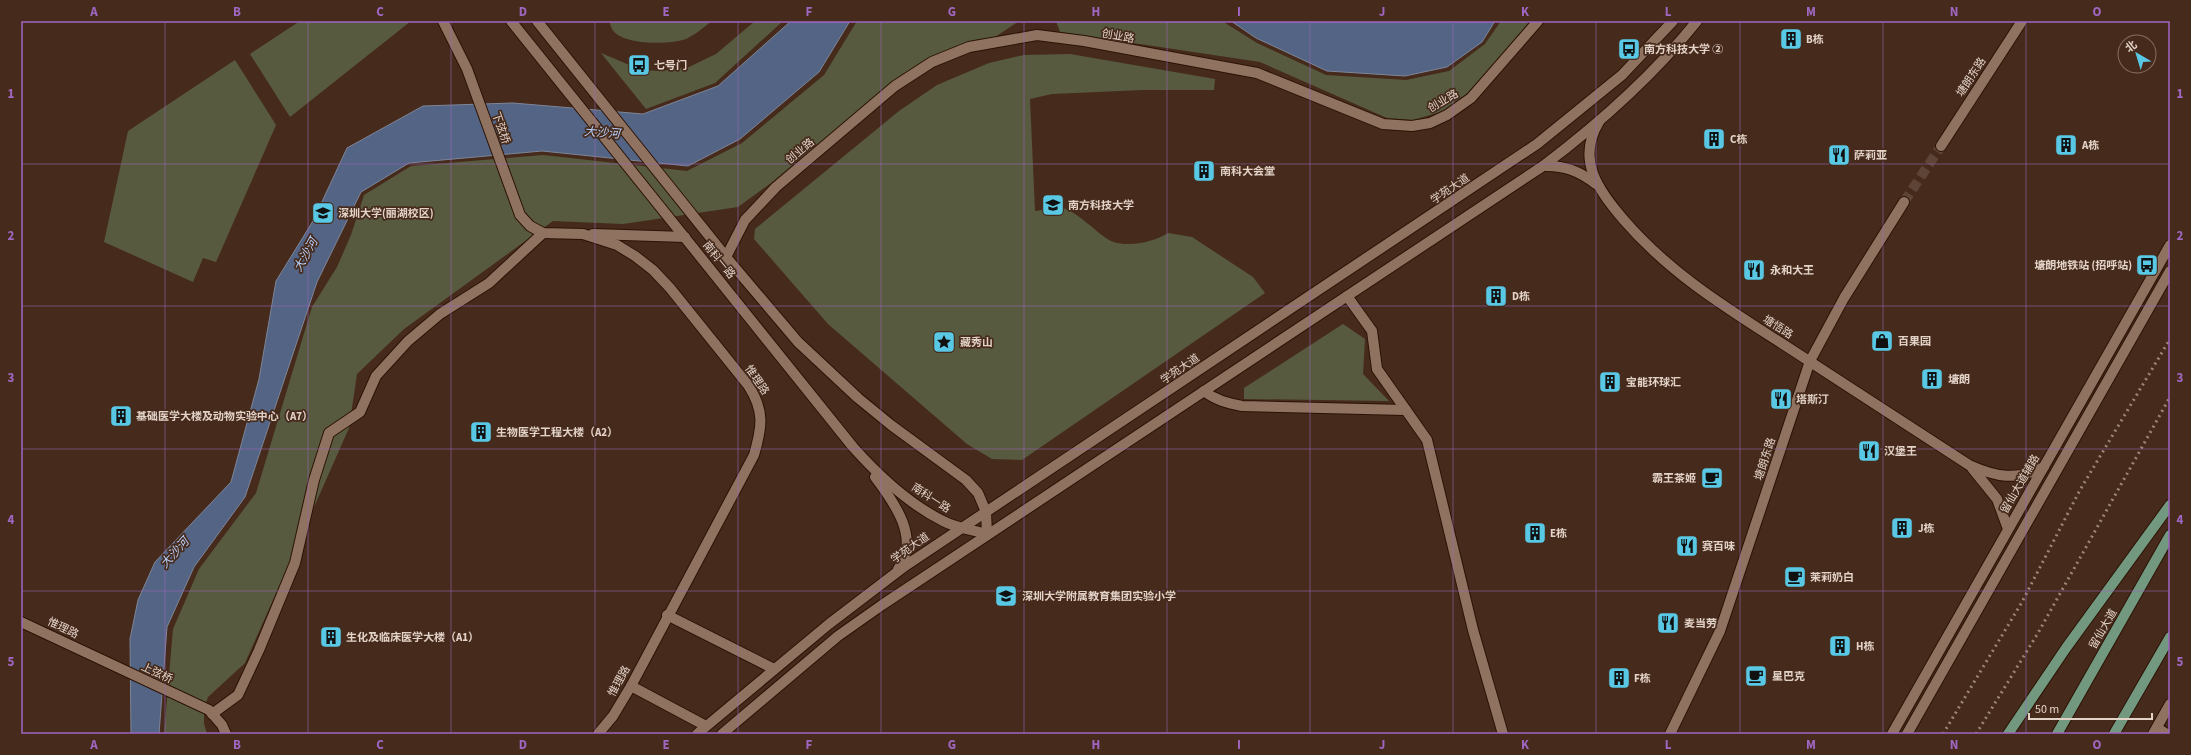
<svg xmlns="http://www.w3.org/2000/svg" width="2191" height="755" font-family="'Source Sans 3','Noto Sans SC',sans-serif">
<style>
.green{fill:#585a3f}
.water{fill:#536484;stroke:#7e8598}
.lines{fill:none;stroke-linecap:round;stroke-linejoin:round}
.street-tunnel{stroke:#5e4436;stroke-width:10;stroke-dasharray:10 5;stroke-linecap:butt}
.street-casing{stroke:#2b1305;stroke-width:12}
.secondary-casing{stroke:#2b1305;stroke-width:12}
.primary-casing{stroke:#2b1305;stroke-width:12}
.street{stroke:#907261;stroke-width:10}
.secondary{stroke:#907261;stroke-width:10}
.primary{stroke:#72987f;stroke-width:10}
.rail{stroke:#9b8579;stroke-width:3;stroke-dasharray:2 4;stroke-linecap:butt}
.grid{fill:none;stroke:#9f66c2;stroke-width:1;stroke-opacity:0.55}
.labels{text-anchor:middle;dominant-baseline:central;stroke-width:3.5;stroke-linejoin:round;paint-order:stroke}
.street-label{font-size:11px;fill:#e3d2c8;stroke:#462b1c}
.poi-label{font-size:11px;font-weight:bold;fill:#e3d2c8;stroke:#462b1c;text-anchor:start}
.water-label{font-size:12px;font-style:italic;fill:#b7d0fc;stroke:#462b1c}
.neatline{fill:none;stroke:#9f66c2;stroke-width:1.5}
.grid-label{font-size:13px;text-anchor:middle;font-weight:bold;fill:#9f66c2}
</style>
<rect width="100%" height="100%" fill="#462b1c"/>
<!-- green -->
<g class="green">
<path d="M300,21H411L290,117L250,54Z"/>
<path d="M610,21H712C704,27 695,35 686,39C670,45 609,47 610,21Z"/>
<path d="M755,21H783L715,83L646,109L601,53L641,70L661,71L689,67L716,54Z"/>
<path d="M857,21H1019L995,37L968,42L892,83L771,183L738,207L623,224L553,221L404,329L357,374L349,428L245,663L208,697L204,708V724L207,734H164L173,629L199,569L256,493L312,307L337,267L351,235L364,195L411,166L543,155L687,171L742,143L824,75Z"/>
<path d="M1056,21H1222L1257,43L1326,75L1406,80L1449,71L1485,44L1501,21H1530L1466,95L1444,111L1413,120L1387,118L1260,62L1060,32Z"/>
<path d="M1070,54L1215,79L1214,90H1142L1052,94L1030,99L1035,211C1043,210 1055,206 1063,208C1081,214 1097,234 1111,241C1127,248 1155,242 1168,233L1192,237L1253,277L1265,293L1022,460L992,459L967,444L828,324L754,239L755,229L899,111L937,85L989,63L1024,55Z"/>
<path d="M235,60L276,125L216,262L203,258L193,282L104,242L128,131Z"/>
<path d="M1343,324L1365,339L1363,374L1389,401L1244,399V388Z"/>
</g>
<!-- water -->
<g class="water">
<path d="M791,21H850L819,72L740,139L688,166L542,151L409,163L361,192L317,282L245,497L194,567L167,627L159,734H131L130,639L138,600L155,562L231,482L259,379L276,281L313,221L347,148L423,106L513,103L643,114L718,86Z"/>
<path d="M1231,21H1495L1482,42L1447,67L1405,76L1327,71L1256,38Z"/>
</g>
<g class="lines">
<!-- street-tunnel -->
<path class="street-tunnel" d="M1904,202L1941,146"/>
<!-- street casing -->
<g class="street-casing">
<g id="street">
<path d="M443,21L467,69L520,215L530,226L543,233L583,234L617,245L635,256L653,270L670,288L748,385C765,411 762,427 754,455L631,686L613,716L598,734"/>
<path d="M1599,122C1576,160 1598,189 1623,219C1677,282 1744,318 1812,363C1864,397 1917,431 1969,465C1996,477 2016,481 2044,467"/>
<path d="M1941,146L2022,21"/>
<path d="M1543,166C1564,165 1579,171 1596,184"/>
<path d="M593,234L685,237"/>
<path d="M726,257L745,220L776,187L895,86L932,62L969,47L1037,35L1084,41L1257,73L1383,124L1412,126L1430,123L1447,115L1471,98L1538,21"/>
<path d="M1347,296L1372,331L1377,369L1427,440L1473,630L1503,734"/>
<path d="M1204,391C1215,400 1227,403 1242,406L1406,410"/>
<path d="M1972,468L1997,499L2008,529"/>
<path d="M667,615L774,669"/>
<path d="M21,622L209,710L222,725L226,734"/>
<path d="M631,686L706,726"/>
<path d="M212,714L238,695L259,650L295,563L314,480L329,433L360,412L376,376L408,341L440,314L489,283L543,233"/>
<path d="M2157,728L2167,734"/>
<path d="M1670,734L1720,631L1810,361L1844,298L1904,202"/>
<path d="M2153,734L2170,704"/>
</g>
</g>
<!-- secondary casing -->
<g class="secondary-casing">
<g id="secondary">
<path d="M511,21L853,447C878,475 909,504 943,521C956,528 973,530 987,534"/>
<path d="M537,21L726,257L798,342L858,398L891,425L966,480L978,493L986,512L987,534"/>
<path d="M875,477C894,502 921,539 898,569"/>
<path d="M697,734L829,624L905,566L1537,144L1622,75L1673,21"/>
<path d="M722,734L838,636L882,605L1543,166C1600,123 1652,77 1697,21"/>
<path d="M1892,734L2170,245"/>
<path d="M1907,734L2170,271"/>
</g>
</g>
<!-- primary casing -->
<g class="primary-casing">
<g id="primary">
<path d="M2008,734L2066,648L2170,505"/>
<path d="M2057,734L2170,535"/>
<path d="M2114,734L2170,637"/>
</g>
</g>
<!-- street -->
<use href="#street" class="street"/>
<!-- secondary -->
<use href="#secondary" class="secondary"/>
<!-- primary -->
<use href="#primary" class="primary"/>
<!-- rail -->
<g class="rail">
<path d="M1943,734L2022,602L2080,490L2170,339"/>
<path d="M1976,734L2038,633L2170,397"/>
</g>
</g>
<!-- grid -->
<path class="grid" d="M165,21V734M308,21V734M451,21V734M595,21V734M738,21V734M881,21V734M1024,21V734M1167,21V734M1310,21V734M1453,21V734M1596,21V734M1740,21V734M1883,21V734M2026,21V734M21,164H2170M21,306H2170M21,449H2170M21,591H2170"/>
<!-- icons -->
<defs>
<g id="building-square" transform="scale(1.15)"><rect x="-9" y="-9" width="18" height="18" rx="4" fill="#59c8e4" stroke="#462b1c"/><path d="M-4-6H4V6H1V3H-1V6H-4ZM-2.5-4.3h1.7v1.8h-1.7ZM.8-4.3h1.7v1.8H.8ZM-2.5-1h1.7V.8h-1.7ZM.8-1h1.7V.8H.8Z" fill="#111"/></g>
<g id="bus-square" transform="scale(1.15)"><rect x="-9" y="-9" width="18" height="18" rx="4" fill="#59c8e4" stroke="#462b1c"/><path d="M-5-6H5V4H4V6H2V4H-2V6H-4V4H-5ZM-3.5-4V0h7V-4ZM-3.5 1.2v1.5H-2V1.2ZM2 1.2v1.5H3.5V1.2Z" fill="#111"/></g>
<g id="restaurant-square" transform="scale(1.15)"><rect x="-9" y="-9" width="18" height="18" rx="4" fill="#59c8e4" stroke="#462b1c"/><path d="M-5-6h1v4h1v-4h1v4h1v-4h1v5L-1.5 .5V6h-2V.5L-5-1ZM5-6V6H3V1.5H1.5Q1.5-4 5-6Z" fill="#111"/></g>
<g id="university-square" transform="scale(1.15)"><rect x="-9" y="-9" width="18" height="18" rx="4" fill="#59c8e4" stroke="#462b1c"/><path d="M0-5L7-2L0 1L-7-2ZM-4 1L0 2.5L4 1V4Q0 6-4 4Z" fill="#111"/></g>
<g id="shop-square" transform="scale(1.15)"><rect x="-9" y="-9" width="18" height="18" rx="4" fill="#59c8e4" stroke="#462b1c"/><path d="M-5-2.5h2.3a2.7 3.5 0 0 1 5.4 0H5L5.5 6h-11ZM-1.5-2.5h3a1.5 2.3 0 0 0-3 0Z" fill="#111"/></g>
<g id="sight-square" transform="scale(1.15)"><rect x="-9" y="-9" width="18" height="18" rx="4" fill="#59c8e4" stroke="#462b1c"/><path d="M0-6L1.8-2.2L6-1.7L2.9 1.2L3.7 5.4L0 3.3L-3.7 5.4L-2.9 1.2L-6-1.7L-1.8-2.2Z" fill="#111"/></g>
<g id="cafe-square" transform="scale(1.15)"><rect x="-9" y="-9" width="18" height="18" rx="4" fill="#59c8e4" stroke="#462b1c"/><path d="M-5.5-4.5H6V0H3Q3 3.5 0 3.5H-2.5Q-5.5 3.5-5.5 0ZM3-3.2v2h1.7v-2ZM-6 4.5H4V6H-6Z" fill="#111"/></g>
<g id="school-square" transform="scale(1.15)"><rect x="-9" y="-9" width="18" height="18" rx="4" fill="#59c8e4" stroke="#462b1c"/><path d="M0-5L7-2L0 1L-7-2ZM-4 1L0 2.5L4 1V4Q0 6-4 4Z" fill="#111"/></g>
</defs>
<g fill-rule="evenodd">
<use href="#building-square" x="1791" y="39"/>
<use href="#bus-square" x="1629" y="49"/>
<use href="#bus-square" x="639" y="65"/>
<use href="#building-square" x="1714" y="139"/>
<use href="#building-square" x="2066" y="145"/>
<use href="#restaurant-square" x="1839" y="155"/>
<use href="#building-square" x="1204" y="171"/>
<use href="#university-square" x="1053" y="205"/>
<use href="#university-square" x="323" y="213"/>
<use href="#bus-square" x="2147" y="265"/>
<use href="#restaurant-square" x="1754" y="270"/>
<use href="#building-square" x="1496" y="296"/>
<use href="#shop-square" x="1882" y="341"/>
<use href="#sight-square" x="944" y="342"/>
<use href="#building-square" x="1932" y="379"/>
<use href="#building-square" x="1610" y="382"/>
<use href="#restaurant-square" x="1781" y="399"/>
<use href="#building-square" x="121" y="416"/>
<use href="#building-square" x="481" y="432"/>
<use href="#restaurant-square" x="1869" y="451"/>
<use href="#cafe-square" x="1712" y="478"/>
<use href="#building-square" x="1902" y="528"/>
<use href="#building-square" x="1535" y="533"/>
<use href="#restaurant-square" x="1687" y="546"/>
<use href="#cafe-square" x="1795" y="577"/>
<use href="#school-square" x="1006" y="596"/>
<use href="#restaurant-square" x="1668" y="623"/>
<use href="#building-square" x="331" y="637"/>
<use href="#building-square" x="1840" y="646"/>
<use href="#cafe-square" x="1756" y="676"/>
<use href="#building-square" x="1619" y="678"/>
</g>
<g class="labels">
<!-- street labels -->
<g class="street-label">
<text transform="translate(1118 36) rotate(10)">创业路</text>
<text transform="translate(1971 77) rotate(-57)">塘朗东路</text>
<text transform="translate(1443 101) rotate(-30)">创业路</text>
<text transform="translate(501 128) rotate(71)">下弦桥</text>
<text transform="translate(800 151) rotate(-40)">创业路</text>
<text transform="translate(1450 189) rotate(-34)">学苑大道</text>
<text transform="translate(719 260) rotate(51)">南科一路</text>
<text transform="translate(1778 327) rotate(32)">塘悟路</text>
<text transform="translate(1180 369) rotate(-34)">学苑大道</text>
<text transform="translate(757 380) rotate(56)">惟理路</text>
<text transform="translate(1765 459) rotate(-72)">塘朗东路</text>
<text transform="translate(2020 484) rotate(-60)">留仙大道辅路</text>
<text transform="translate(931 498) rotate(33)">南科一路</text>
<text transform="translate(910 548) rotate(-35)">学苑大道</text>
<text transform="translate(63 628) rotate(26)">惟理路</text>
<text transform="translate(2103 629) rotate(-60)">留仙大道</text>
<text transform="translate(157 673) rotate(25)">上弦桥</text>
<text transform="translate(619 681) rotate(-61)">惟理路</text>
</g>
<!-- poi labels -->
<g class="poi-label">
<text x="1806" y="39">B栋</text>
<text x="1644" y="49">南方科技大学 ②</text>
<text x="654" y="65">七号门</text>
<text x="1730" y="139">C栋</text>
<text x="2082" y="145">A栋</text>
<text x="1854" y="155">萨莉亚</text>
<text x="1220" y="171">南科大会堂</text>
<text x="1068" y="205">南方科技大学</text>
<text x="338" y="213">深圳大学(丽湖校区)</text>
<text x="2132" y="265" text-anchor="end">塘朗地铁站 (招呼站)</text>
<text x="1770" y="270">永和大王</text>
<text x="1512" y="296">D栋</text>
<text x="1898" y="341">百果园</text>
<text x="960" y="342">藏秀山</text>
<text x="1948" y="379">塘朗</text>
<text x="1626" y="382">宝能环球汇</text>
<text x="1796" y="399">塔斯汀</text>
<text x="136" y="416">基础医学大楼及动物实验中心（A7）</text>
<text x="496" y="432">生物医学工程大楼（A2）</text>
<text x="1884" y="451">汉堡王</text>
<text x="1696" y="478" text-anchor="end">霸王茶姬</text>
<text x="1918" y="528">J栋</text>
<text x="1550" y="533">E栋</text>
<text x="1702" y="546">赛百味</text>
<text x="1810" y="577">茉莉奶白</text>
<text x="1022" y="596">深圳大学附属教育集团实验小学</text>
<text x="1684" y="623">麦当劳</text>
<text x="346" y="637">生化及临床医学大楼（A1）</text>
<text x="1856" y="646">H栋</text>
<text x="1772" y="676">星巴克</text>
<text x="1634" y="678">F栋</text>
</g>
<!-- water labels -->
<g class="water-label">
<text transform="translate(602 133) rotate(4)">大沙河</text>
<text transform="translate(306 255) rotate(-61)">大沙河</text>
<text transform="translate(175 553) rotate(-48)">大沙河</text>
</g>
</g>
<!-- border -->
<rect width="2191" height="755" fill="none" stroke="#462b1c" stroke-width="44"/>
<!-- north arrow -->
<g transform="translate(2137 54) rotate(322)"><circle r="19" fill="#462b1c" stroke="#856e61"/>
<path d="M0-3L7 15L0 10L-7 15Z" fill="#59c8e4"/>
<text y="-6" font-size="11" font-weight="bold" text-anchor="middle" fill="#e3d2c8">北</text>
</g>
<!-- scale -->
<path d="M2029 713v6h123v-6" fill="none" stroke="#e3d2c8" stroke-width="2"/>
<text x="2035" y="713" font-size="12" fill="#e3d2c8" stroke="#462b1c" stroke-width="3" paint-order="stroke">50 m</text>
<rect x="22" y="22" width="2147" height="711" class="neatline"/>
<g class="grid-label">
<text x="94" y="16">A</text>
<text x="237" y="16">B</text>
<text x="380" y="16">C</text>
<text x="523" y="16">D</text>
<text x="666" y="16">E</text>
<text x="809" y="16">F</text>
<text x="952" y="16">G</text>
<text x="1096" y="16">H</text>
<text x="1239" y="16">I</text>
<text x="1382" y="16">J</text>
<text x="1525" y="16">K</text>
<text x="1668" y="16">L</text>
<text x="1811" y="16">M</text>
<text x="1954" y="16">N</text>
<text x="2097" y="16">O</text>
<text x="11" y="98">1</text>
<text x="2180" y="98">1</text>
<text x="11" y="240">2</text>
<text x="2180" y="240">2</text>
<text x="11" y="382">3</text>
<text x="2180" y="382">3</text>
<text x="11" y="524">4</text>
<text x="2180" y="524">4</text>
<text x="11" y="666">5</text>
<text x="2180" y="666">5</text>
<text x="94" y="749">A</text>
<text x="237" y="749">B</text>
<text x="380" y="749">C</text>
<text x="523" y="749">D</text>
<text x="666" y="749">E</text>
<text x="809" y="749">F</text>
<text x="952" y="749">G</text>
<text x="1096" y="749">H</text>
<text x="1239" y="749">I</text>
<text x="1382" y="749">J</text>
<text x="1525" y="749">K</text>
<text x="1668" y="749">L</text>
<text x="1811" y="749">M</text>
<text x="1954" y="749">N</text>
<text x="2097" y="749">O</text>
</g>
</svg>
